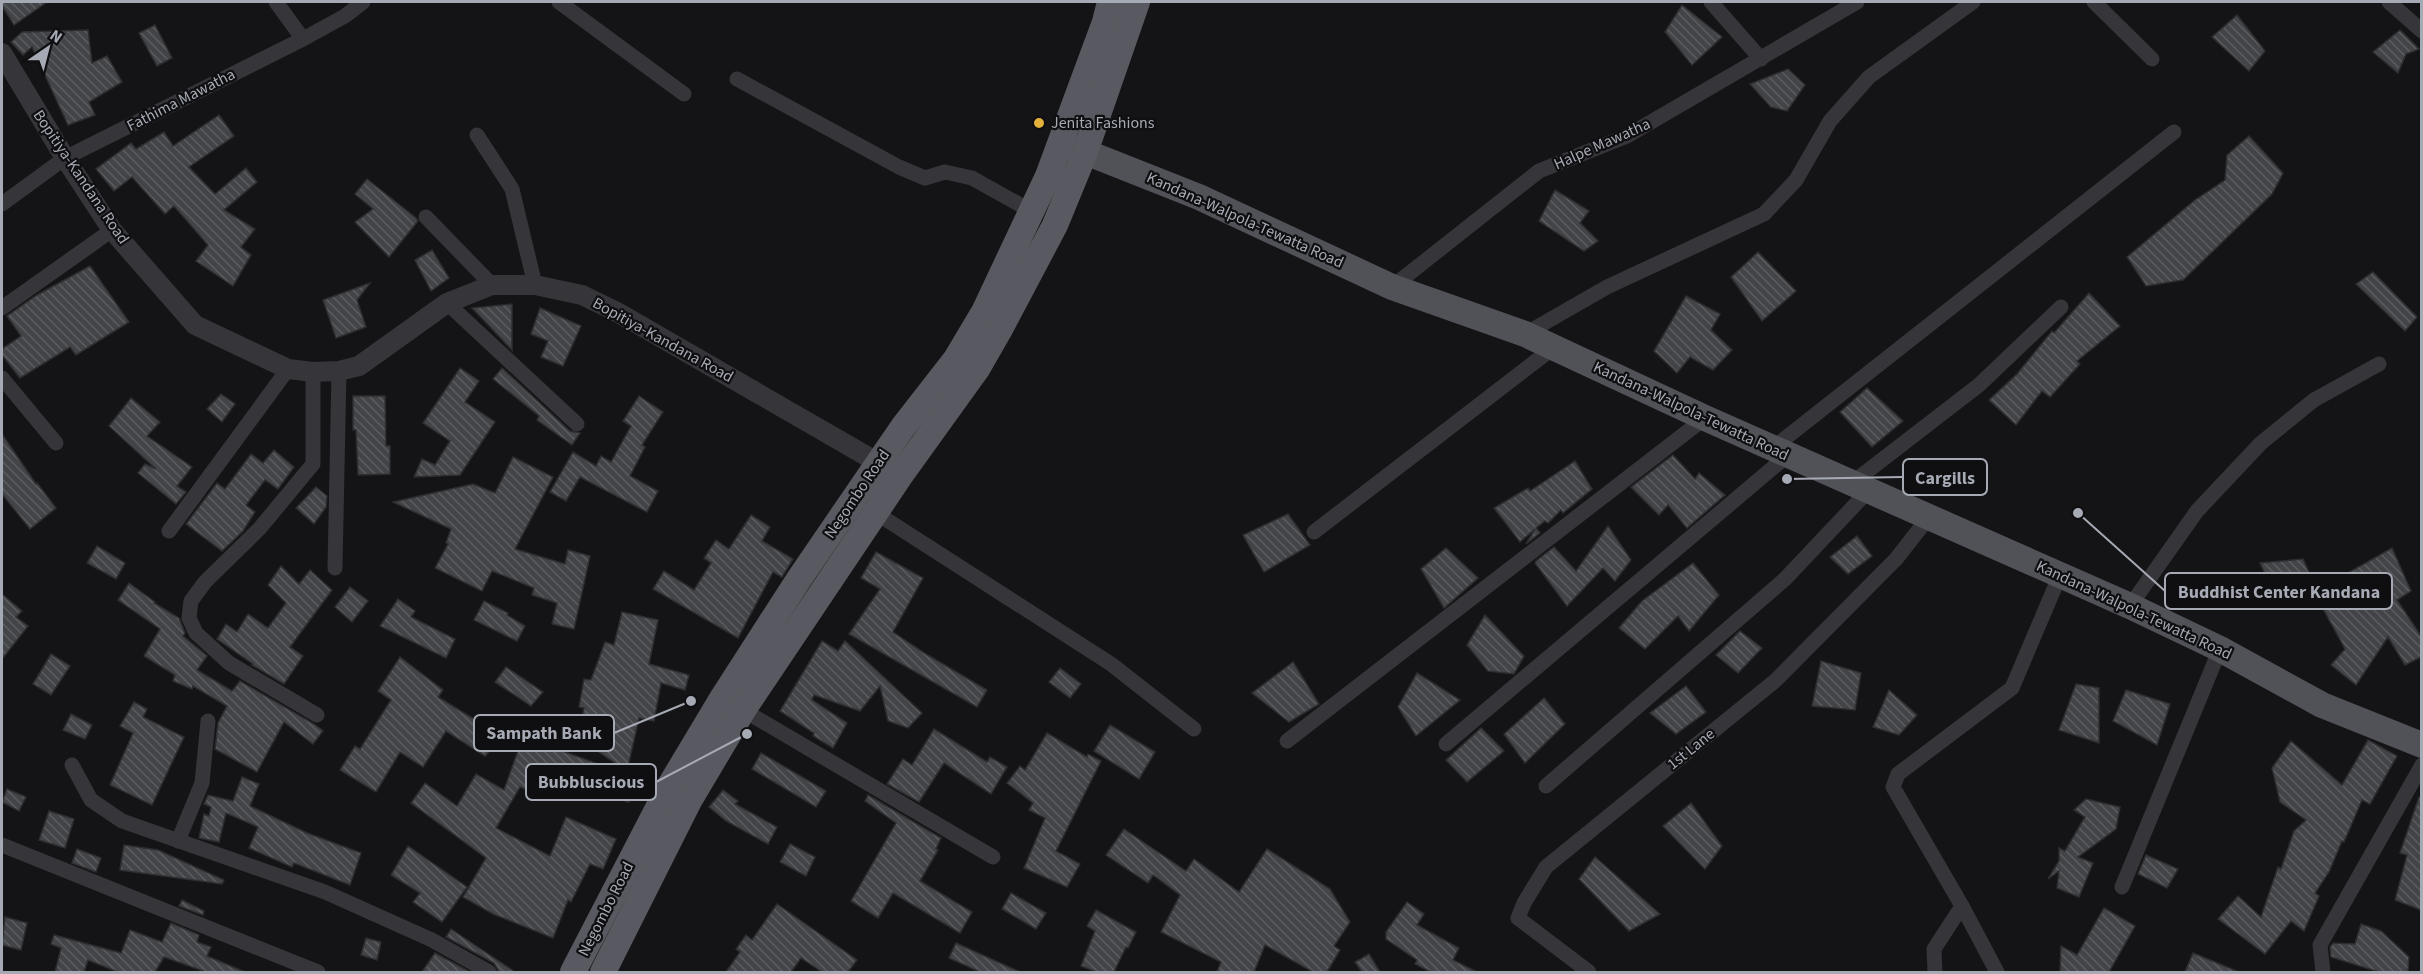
<svg xmlns="http://www.w3.org/2000/svg" width="2423" height="974" font-family="'Source Sans 3',sans-serif">
<style>
.building{fill:url(#building-back-hatch);stroke:#2e2e31;stroke-width:1.5}
.lines{fill:none;stroke-linecap:round;stroke-linejoin:round}
.minor{stroke:#35353a;stroke-width:15}
.tertiary{stroke:#35353a;stroke-width:20}
.primary{stroke:#515258;stroke-width:26}
.trunk{stroke:#595a61;stroke-width:26}
.poi-dot{fill:#e4b13d;stroke:#0f0e10;stroke-width:2}
.labels{text-anchor:middle;dominant-baseline:central;stroke-width:4.5;stroke-linejoin:round;paint-order:stroke}
.street-label{font-size:16px;fill:#a6aab4;stroke:#0f0e10}
.poi-label{font-size:16px;fill:#a6aab4;stroke:#0f0e10;text-anchor:start}
.leader{fill:none;stroke:#a6aab4;stroke-width:2}
.callout-dot{fill:#a6aab4;stroke:#0f0e10;stroke-width:2}
.callout{fill:#0f0e10;stroke:#a6aab4;stroke-width:2}
.callout-label{font-size:18px;text-anchor:middle;font-weight:bold;fill:#a6aab4}
</style>
<defs>
<pattern id="building-back-hatch" width="6" height="6" patternUnits="userSpaceOnUse" patternTransform="scale(1.5)"><rect width="6" height="6" fill="#434448"/><path d="M-1 5l2 2M0 0l6 6M5-1l2 2" fill="none" stroke="#5b5c60"/></pattern>
</defs>
<rect width="100%" height="100%" fill="#141315"/>
<!-- building -->
<g class="building">
<path d="M2,2H47L14,25L2,6Z"/>
<path d="M1682,5L1722,37L1692,65L1665,32Z"/>
<path d="M2237,15L2265,51L2249,71L2212,37Z"/>
<path d="M155,25L172,58L157,66L139,33Z"/>
<path d="M88,30L92,63L107,56L122,82L89,102L95,115L68,125L32,47L23,55L11,42L22,32Z"/>
<path d="M2400,30L2419,49L2406,54L2398,73L2373,52Z"/>
<path d="M1788,69L1805,85L1787,111L1771,107L1750,84Z"/>
<path d="M219,115L234,136L189,167L215,194L246,168L257,182L224,210L255,229L241,247L251,255L233,286L196,261L208,245L174,206L165,214L132,177L114,191L96,169L131,143L136,149L164,132L173,146Z"/>
<path d="M2249,136L2283,173L2272,194L2183,280L2146,286L2127,257L2195,200L2225,180L2227,155Z"/>
<path d="M367,179L416,218L418,221L389,257L355,222L373,209L355,194Z"/>
<path d="M1555,190L1589,211L1580,223L1598,241L1584,251L1539,221Z"/>
<path d="M432,250L449,278L431,291L415,260Z"/>
<path d="M1758,252L1796,291L1762,321L1731,277Z"/>
<path d="M90,266L129,322L76,355L70,347L20,378L2,355V349L21,336L7,316L37,295Z"/>
<path d="M2373,272L2417,317L2405,331L2356,284Z"/>
<path d="M370,283L357,300L366,327L336,338L323,300Z"/>
<path d="M2089,293L2120,326L2077,361L2080,364L2050,397L2042,391L2016,425L1989,400L2017,374L2052,331L2054,333Z"/>
<path d="M1686,296L1720,314L1711,330L1732,350L1713,370L1690,357L1677,373L1654,351Z"/>
<path d="M512,304V350L472,308Z"/>
<path d="M540,308L581,326L563,366L541,357L548,341L531,334Z"/>
<path d="M460,368L479,381L465,402L495,422L460,475L414,477L422,459L435,465L450,441L423,423Z"/>
<path d="M502,368L570,431L580,433L572,445L537,420L539,416L493,379Z"/>
<path d="M1867,388L1903,421L1872,447L1840,412Z"/>
<path d="M221,394L235,404L222,422L207,409Z"/>
<path d="M353,396H385L386,446H390V474L358,475L356,430H353Z"/>
<path d="M639,396L663,412L642,445L645,447L630,476L658,491L647,512L580,477L566,501L550,492L573,452L596,466L601,456L611,462L631,426L623,421Z"/>
<path d="M131,398L160,422L147,436L192,467L177,486L186,492L176,504L138,473L145,464L156,469L109,426Z"/>
<path d="M2,434L36,484L37,483L56,508L30,529L2,494Z"/>
<path d="M274,450L294,467L278,489L265,480L246,505L255,512L243,531L222,551L186,524L217,483L225,489L251,454L263,463Z"/>
<path d="M1673,455L1695,479L1699,473L1725,495L1687,528L1668,505L1659,515L1631,487Z"/>
<path d="M513,457L553,477L515,549L565,564L568,550L590,556L574,629L552,624L557,603L532,595L534,588L492,571L482,591L435,568L448,544L446,543L451,529L393,502L473,484L495,493Z"/>
<path d="M1575,461L1592,489L1563,513L1561,510L1548,523L1545,521L1536,528L1540,533L1526,544L1535,529L1520,542L1494,508L1528,488L1530,491Z"/>
<path d="M316,487L327,496L326,507L314,524L296,508Z"/>
<path d="M1288,514L1310,545L1264,572L1243,535Z"/>
<path d="M751,515L770,527L762,541L793,559L782,577L773,572L738,638L653,589L664,571L694,590L711,563L704,558L716,540L729,549Z"/>
<path d="M1608,526L1631,560L1615,581L1603,568L1567,606L1535,563L1536,561L1554,547L1576,571Z"/>
<path d="M1857,536L1872,556L1848,574L1830,557Z"/>
<path d="M97,546L125,563L116,579L87,563Z"/>
<path d="M1446,548L1478,578L1444,608L1421,569Z"/>
<path d="M2392,548L2411,591L2397,600L2421,636V657L2405,665L2388,637L2356,685L2331,665L2345,649L2314,592Z"/>
<path d="M876,552L923,578L893,632L926,654L987,690L977,707L849,634L880,589L861,578Z"/>
<path d="M2303,559L2314,583L2279,604L2260,563Z"/>
<path d="M1693,563L1719,595L1689,631L1678,616L1645,649L1619,628L1642,601Z"/>
<path d="M281,566L299,584L310,570L332,590L290,647L303,656L284,684L252,665L253,664L217,639L226,624L237,632L248,614L268,628L286,603L268,585Z"/>
<path d="M129,583L155,602L154,603L179,618L185,633L183,636L207,656L197,670L232,691L240,681L314,724L323,731L313,744L284,722L257,772L215,749L218,723L227,706L193,686L192,689L173,681L175,675L144,656L160,629L118,600Z"/>
<path d="M350,587L368,601L352,622L335,607Z"/>
<path d="M2,594L22,611L16,617L28,626L2,659Z"/>
<path d="M398,599L415,611L411,617L455,639L446,658L380,626Z"/>
<path d="M484,601L508,613L507,615L525,626L517,641L474,620Z"/>
<path d="M622,612L658,620L649,664L689,675L685,690L661,683L654,721L639,718L627,771L578,738L584,708L579,707L584,679L591,680L605,642L614,645Z"/>
<path d="M1485,615L1524,656L1514,674L1488,671L1467,645Z"/>
<path d="M1740,631L1762,648L1738,673L1716,655Z"/>
<path d="M822,641L838,651L845,641L922,713L908,728L888,721L880,686L860,711L814,695L812,700L847,723L833,748L813,736L814,733L780,711Z"/>
<path d="M51,654L70,666L51,695L33,684Z"/>
<path d="M400,657L443,690L438,697L503,737L485,756L446,731L423,767L400,752L376,792L340,770L355,746L360,749L391,700L378,691Z"/>
<path d="M1821,661L1861,673L1855,710L1812,706Z"/>
<path d="M1293,662L1319,704L1289,722L1252,693Z"/>
<path d="M506,667L543,692L531,706L495,682Z"/>
<path d="M1060,668L1081,684L1070,698L1049,682Z"/>
<path d="M1417,673L1460,700L1416,736L1398,707Z"/>
<path d="M2076,684L2099,688V743L2059,730Z"/>
<path d="M1686,686L1706,712L1676,734L1650,713Z"/>
<path d="M1889,690L1917,715L1899,735L1873,727Z"/>
<path d="M2126,690L2170,704L2157,745L2113,721Z"/>
<path d="M1544,698L1565,724L1525,763L1504,734Z"/>
<path d="M134,702L147,709L143,717L184,737L152,805L110,785L133,733L120,726Z"/>
<path d="M71,714L92,725L85,739L63,730Z"/>
<path d="M1110,725L1155,752L1139,779L1094,751Z"/>
<path d="M1481,728L1504,751L1467,782L1446,760Z"/>
<path d="M934,729L987,762L990,757L1007,767L991,794L944,763L919,802L887,784L903,759L912,765Z"/>
<path d="M1047,733L1087,757L1088,754L1101,761L1056,851L1080,864L1067,887L1024,868L1045,818L1029,810L1033,803L1007,783L1020,766L1025,770Z"/>
<path d="M523,737L626,774V777L636,779L629,802L598,793L600,784L545,765L536,793L520,787L496,828L550,856L566,817L616,839L603,869L590,864L571,902L568,900L553,938L493,914L463,897L486,858L411,803L425,783L457,806L476,774L504,790Z"/>
<path d="M2368,740L2397,756L2370,804L2362,800L2344,842L2342,841L2329,872L2315,893L2319,896L2304,931L2291,921L2265,954L2218,919L2238,896L2261,917L2278,867L2281,869L2294,831L2306,820L2280,802L2272,768L2291,741L2342,785Z"/>
<path d="M761,753L826,791L816,807L752,769Z"/>
<path d="M242,777L259,784L250,806L307,833L361,853L350,885L294,863L292,867L249,848L258,827L226,813L219,842L199,838L204,814L209,816L211,807L204,804L208,795L233,801Z"/>
<path d="M7,789L26,797L19,811L2,802Z"/>
<path d="M723,790L738,801L735,804L777,827L768,844L726,821L709,807Z"/>
<path d="M868,795L941,838L936,849L938,850L920,881L972,912L960,933L893,893L878,918L851,901L896,823L865,801Z"/>
<path d="M2419,797H2421V910L2395,900L2407,855L2400,853Z"/>
<path d="M2086,799L2120,807L2116,829L2078,857L2093,863L2079,897L2057,888L2059,871L2048,879L2059,861V848L2065,851L2085,817L2074,810Z"/>
<path d="M1691,803L1722,846L1705,869L1663,826Z"/>
<path d="M49,811L74,819L65,848L39,840Z"/>
<path d="M1124,829L1186,871L1194,859L1239,892L1267,849L1330,889L1350,922L1334,946L1340,950L1327,972H1313L1265,945L1254,972H1217L1221,962L1161,932L1180,895L1153,875L1148,883L1106,855Z"/>
<path d="M790,844L815,857L806,876L780,862Z"/>
<path d="M124,845L158,850L224,880L222,884L120,870Z"/>
<path d="M408,846L467,887L442,922L413,902L420,893L391,875Z"/>
<path d="M77,849L101,858L96,872L72,863Z"/>
<path d="M2146,855L2178,869L2167,888L2138,874Z"/>
<path d="M1595,857L1660,914L1629,931L1579,879Z"/>
<path d="M1011,893L1046,913L1036,929L1002,909Z"/>
<path d="M182,900L204,911L203,915L179,906Z"/>
<path d="M1407,902L1424,914L1417,925L1459,948L1453,960L1477,972H1431L1415,964L1417,960L1386,939V932Z"/>
<path d="M777,904L857,960L848,972H822L801,958L791,972H726L740,952L736,949L746,935L752,940Z"/>
<path d="M2104,908L2135,926L2109,972H2060L2061,946L2077,955Z"/>
<path d="M1096,910L1136,932L1128,948L1126,947L1114,972H1097L1081,966L1095,931L1087,926Z"/>
<path d="M5,917L27,923L21,950L2,945Z"/>
<path d="M171,923L199,935L197,942L211,947L207,956L245,972H206L164,957L155,972H118L88,960L84,972H55L61,948L51,944L54,935L121,953L130,930L162,942Z"/>
<path d="M2361,924L2381,931L2409,957L2408,972H2379L2331,957L2330,947L2333,943L2355,944Z"/>
<path d="M451,929L515,972H499L494,963L446,937Z"/>
<path d="M366,938L381,942L377,960L361,955Z"/>
<path d="M956,943L1020,972H980L949,958Z"/>
<path d="M435,953L470,972H422Z"/>
<path d="M2193,953L2239,972H2185Z"/>
<path d="M1369,954L1380,972H1362L1355,962Z"/>
</g>
<g class="lines">
<!-- minor -->
<g class="minor">
<path d="M276,2L303,39"/>
<path d="M559,2L684,94"/>
<path d="M1711,2L1761,59"/>
<path d="M2094,2L2152,59"/>
<path d="M2389,2L2422,31"/>
<path d="M737,79L899,167L925,178L945,172L972,178L1031,211"/>
<path d="M477,135L512,189L535,285"/>
<path d="M2,204L65,158L303,39L345,16L363,2"/>
<path d="M426,217L492,285"/>
<path d="M1392,287L1539,171L1627,136L1857,2"/>
<path d="M447,303L577,424"/>
<path d="M2,308L112,230"/>
<path d="M1525,334L1607,287L1764,214L1796,180L1830,121L1869,77L1973,2"/>
<path d="M313,372V464L260,528L205,582L191,601L189,618L196,633L229,663L317,715"/>
<path d="M2,378L56,443"/>
<path d="M1773,448L2174,132"/>
<path d="M1852,483L1979,385L2061,307"/>
<path d="M876,513L1111,664L1194,729"/>
<path d="M169,531L288,369"/>
<path d="M1314,532L1553,348"/>
<path d="M335,568L339,371"/>
<path d="M2130,606L2197,511L2261,443L2314,400L2379,364"/>
<path d="M743,710L993,857"/>
<path d="M1287,741L1705,418"/>
<path d="M1446,744L1788,455"/>
<path d="M72,765L91,800L122,821L325,892L432,940L489,972"/>
<path d="M1546,786L1785,579L1869,490"/>
<path d="M178,841L202,783L208,721"/>
<path d="M2,845L318,972"/>
<path d="M2122,887L2220,649"/>
<path d="M1962,906L1997,972"/>
<path d="M1589,972L1518,918L1524,903L1546,867L1776,680L1896,559L1929,517"/>
<path d="M1935,972L1934,949L1962,906L1893,787L1898,774L2012,688L2060,575"/>
<path d="M2323,972L2320,945L2422,765"/>
</g>
<!-- tertiary -->
<path class="tertiary" d="M2,53L65,158L112,230L195,325L288,369L313,372L339,371L359,366L447,303L492,285H535L582,295L617,312L889,469"/>
<!-- primary -->
<path class="primary" d="M1065,144L1199,197L1392,287L1525,334L1705,418L2130,606L2220,649L2322,705L2422,745"/>
<!-- trunk -->
<g class="trunk">
<path d="M573,972L669,787L723,697L799,579L903,427L956,359L984,312L1048,176L1105,22L1110,2"/>
<path d="M603,972L690,799L743,710L900,476L977,369L1000,329L1055,225L1085,152L1137,2"/>
</g>
</g>
<!-- markers -->
<circle class="poi-dot" cx="1039" cy="123" r="6"/>
<g class="labels">
<!-- street labels -->
<g class="street-label">
<text transform="translate(181 100) rotate(-27)">Fathima Mawatha</text>
<text transform="translate(1602 144) rotate(-24)">Halpe Mawatha</text>
<text transform="translate(81 177) rotate(56)">Bopitiya-Kandana Road</text>
<text transform="translate(1245 220) rotate(24)">Kandana-Walpola-Tewatta Road</text>
<text transform="translate(663 340) rotate(29)">Bopitiya-Kandana Road</text>
<text transform="translate(1691 411) rotate(25)">Kandana-Walpola-Tewatta Road</text>
<text transform="translate(857 494) rotate(-56)">Negombo Road</text>
<text transform="translate(2134 610) rotate(25)">Kandana-Walpola-Tewatta Road</text>
<text transform="translate(1691 749) rotate(-39)">1st Lane</text>
<text transform="translate(606 909) rotate(-63)">Negombo Road</text>
</g>
<!-- poi labels -->
<g class="poi-label">
<text x="1051" y="123">Jenita Fashions</text>
</g>
</g>
<!-- callouts -->
<path class="leader" d="M1787 479L1903 477M2078 513L2165 591M691 701L614 733M747 734L656 782"/>
<g class="callout-dot">
<circle cx="1787" cy="479" r="6"/>
<circle cx="2078" cy="513" r="6"/>
<circle cx="691" cy="701" r="6"/>
<circle cx="747" cy="734" r="6"/>
</g>
<g class="callout">
<rect x="1903" y="459" width="84" height="36" rx="6"/>
<rect x="2165" y="573" width="227" height="36" rx="6"/>
<rect x="474" y="715" width="140" height="36" rx="6"/>
<rect x="526" y="764" width="130" height="36" rx="6"/>
</g>
<g class="callout-label">
<text x="1945" y="484">Cargills</text>
<text x="2279" y="598">Buddhist Center Kandana</text>
<text x="544" y="739">Sampath Bank</text>
<text x="591" y="788">Bubbluscious</text>
</g>
<!-- border -->
<rect width="2423" height="974" fill="none" stroke="#a6aab4" stroke-width="6"/>
<!-- north arrow -->
<g transform="translate(48 48) rotate(35)" stroke="#0f0e10" stroke-width="4.5" paint-order="stroke">
<path d="M0-4.5L10 22L0 15L-10 22Z" fill="#a6aab4"/>
<text y="-9" font-size="16" font-weight="bold" text-anchor="middle" fill="#a6aab4">N</text>
</g>
</svg>
